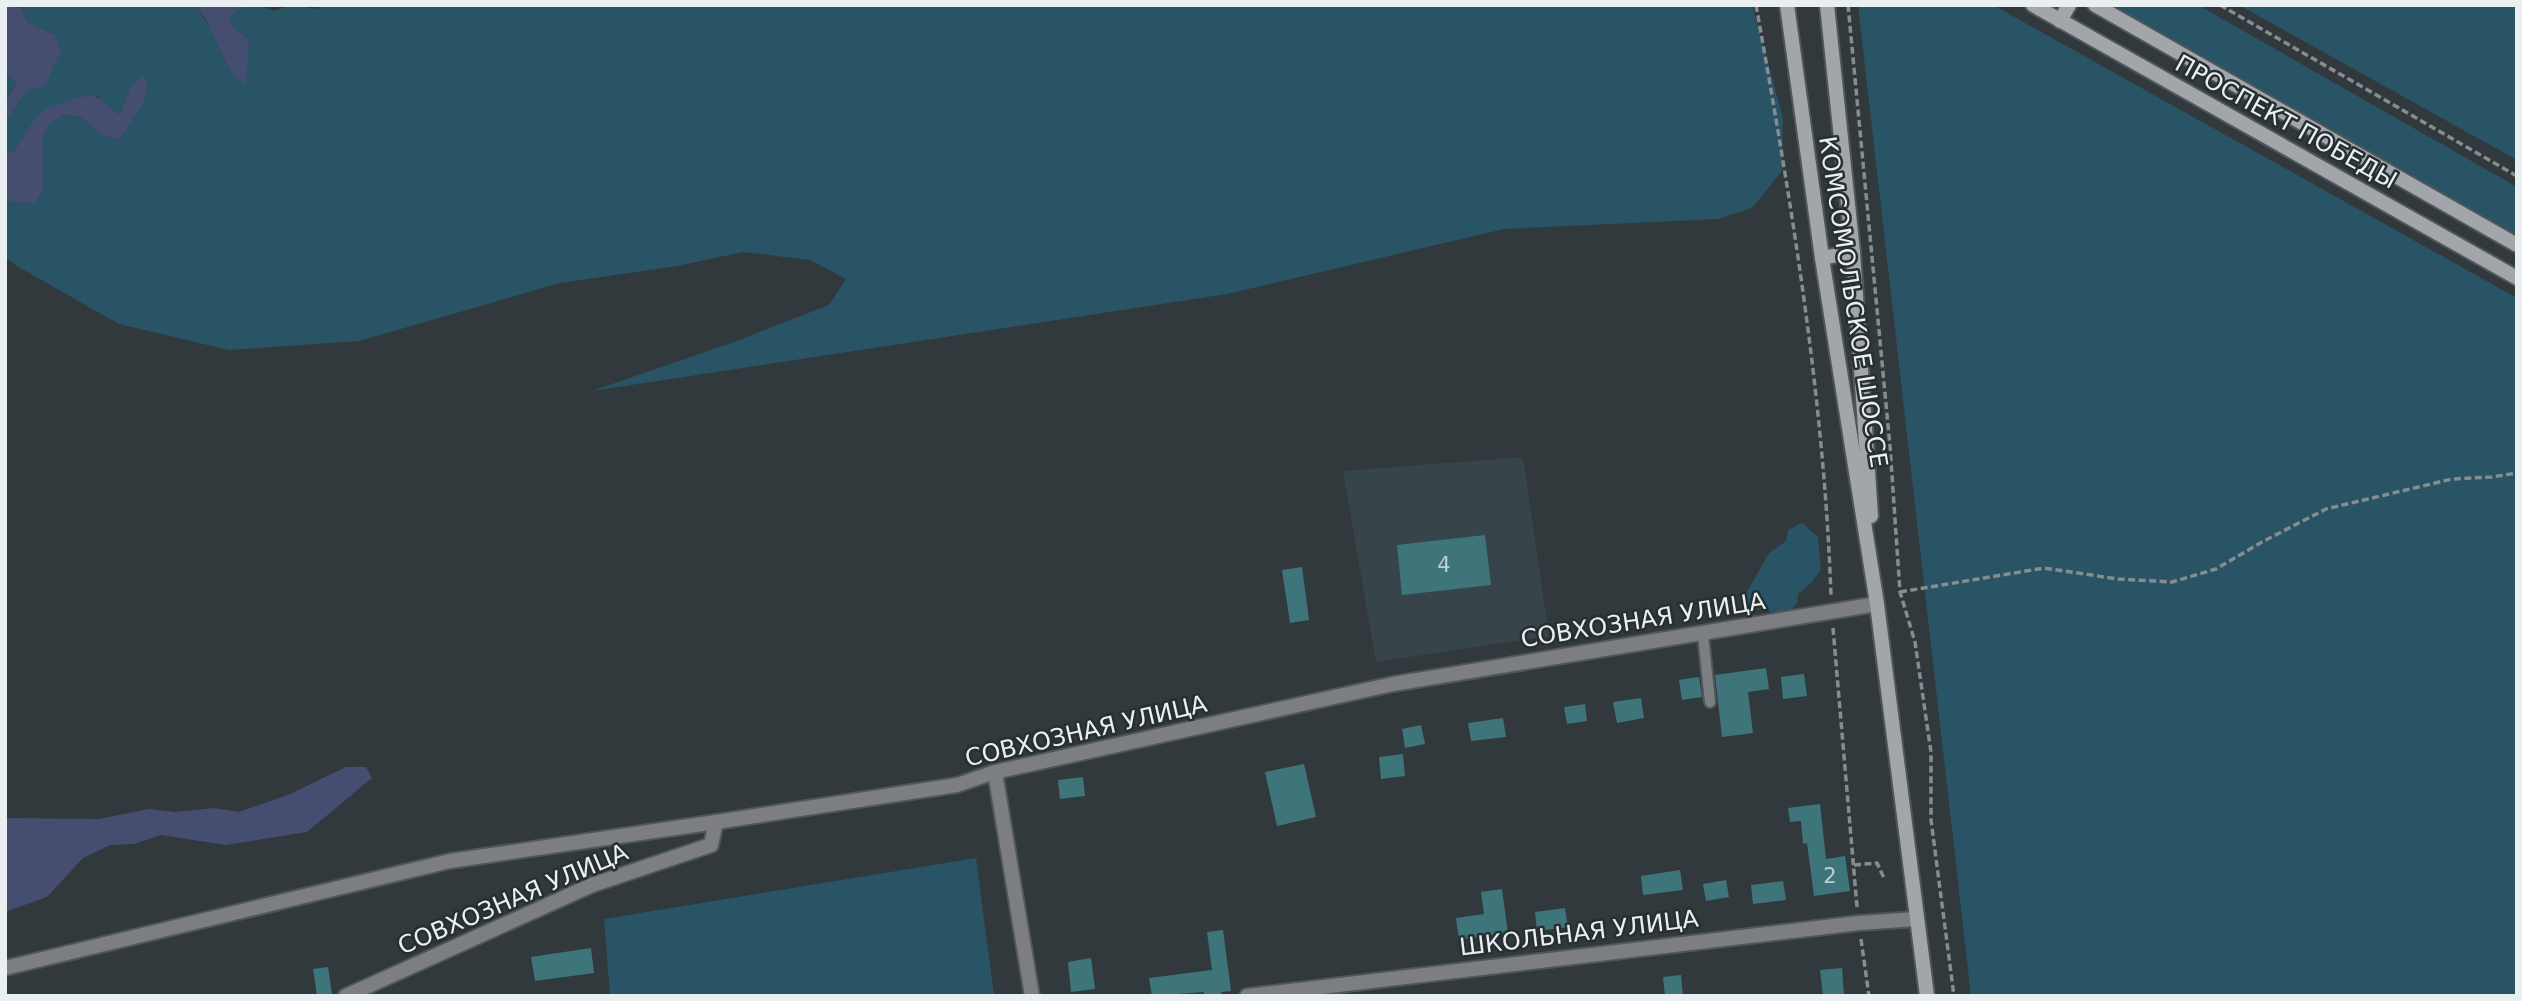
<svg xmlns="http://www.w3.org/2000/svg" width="2522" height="1001" font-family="'DejaVu Sans',sans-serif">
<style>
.built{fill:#37454b}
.green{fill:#295465}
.water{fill:#454e71}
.building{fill:#3e757b}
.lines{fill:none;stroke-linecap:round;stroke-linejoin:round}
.lane-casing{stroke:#4f565a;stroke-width:14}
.street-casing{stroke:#4f565a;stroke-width:18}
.secondary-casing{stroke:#4f565a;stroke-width:18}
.path{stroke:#868c90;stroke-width:3.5;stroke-dasharray:7 3.5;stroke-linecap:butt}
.lane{stroke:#7c7e81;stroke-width:10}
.street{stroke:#7c7e81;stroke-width:14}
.secondary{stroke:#a2a6ab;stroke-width:14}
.labels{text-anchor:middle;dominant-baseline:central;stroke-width:5;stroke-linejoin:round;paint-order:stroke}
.number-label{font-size:21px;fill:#bfd0d4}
.street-label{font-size:24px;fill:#eaeff1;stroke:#272f33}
</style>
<rect width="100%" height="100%" fill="#31393d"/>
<!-- built -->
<path class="built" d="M1523,457L1549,636L1376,662L1343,471Z"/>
<!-- green -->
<g class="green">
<path d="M10,5H196L245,85L249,40L231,25L230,16L247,5H259L274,11L292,5L317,9L322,5H1752L1783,118L1782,171L1752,208L1718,219L1504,229L1227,294L592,391L734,342L829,305L846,279L810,260L743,252L677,266L560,283L359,341L229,350L119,324L17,266L5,257V201L35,204L44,189L43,137L49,124L64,115L80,117L103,136L119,140L130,88L120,114L112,112L98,96L42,111L19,146L12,152L5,150V123L55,35L27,22L21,8Z"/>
<path d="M1858,5H1993L2517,298V996H1971Z"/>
<path d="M2116,5H2198L2517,187V237L2123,13Z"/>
<path d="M2239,5H2517V160Z"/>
<path d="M5,71L16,83L5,105Z"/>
<path d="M1802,523L1818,537L1821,570L1811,583L1798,594L1797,603L1789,612L1778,613L1749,607L1743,599L1769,553L1786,541L1788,530Z"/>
<path d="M976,858L994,996H610L604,919Z"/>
</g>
<!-- water -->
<g class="water">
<path d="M5,5L21,8L27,22L55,35L61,51L45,85L26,90L5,123V105L16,83L5,71Z"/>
<path d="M196,5H247L230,16L231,25L249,40L246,85L232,74L205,18Z"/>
<path d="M142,76L148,84L144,102L119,140L103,136L80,117L64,115L49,124L43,137L44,189L35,204L5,201V150L12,152C25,141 29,122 41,112C47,107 87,94 94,96C104,98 109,111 120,114L130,88Z"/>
<path d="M346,767H366L372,778L307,832L226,845L161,835L134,844L110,845L83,858L47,897L5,912V818L99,819L149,809L175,812L214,808L239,812L288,795Z"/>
</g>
<!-- building -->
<g class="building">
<path d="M1485,535L1491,585L1402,595L1397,545Z"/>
<path d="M1302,567L1309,620L1290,623L1282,570Z"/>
<path d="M1766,668L1769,689L1748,692L1753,733L1722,737L1715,675Z"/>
<path d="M1804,674L1807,696L1783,699L1781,677Z"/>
<path d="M1699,677L1702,697L1682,700L1679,680Z"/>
<path d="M1641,698L1644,718L1617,723L1613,702Z"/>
<path d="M1585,704L1587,721L1567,724L1564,707Z"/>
<path d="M1503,718L1506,737L1471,741L1468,723Z"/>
<path d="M1421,725L1425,744L1405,748L1402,729Z"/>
<path d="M1403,754L1405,776L1381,779L1379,757Z"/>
<path d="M1304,764L1316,817L1277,826L1265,772Z"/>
<path d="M1083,777L1085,796L1060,799L1058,780Z"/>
<path d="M1820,804L1826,859L1845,856L1850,891L1814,896L1807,843L1803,844L1801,821L1790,822L1788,808Z"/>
<path d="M1680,870L1683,890L1643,895L1641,876Z"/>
<path d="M1726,880L1729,897L1706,901L1703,884Z"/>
<path d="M1783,881L1786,900L1753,904L1751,885Z"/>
<path d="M1502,889L1508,933L1459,940L1456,918L1484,914L1481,892Z"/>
<path d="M1565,908L1568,927L1537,931L1535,912Z"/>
<path d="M1223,930L1231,991L1221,992L1222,996H1204V992L1152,996L1149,978L1212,970L1207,932Z"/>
<path d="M591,948L594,973L535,981L531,957Z"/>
<path d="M1091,958L1095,989L1071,992L1068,962Z"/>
<path d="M328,967L332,994L317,996L313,969Z"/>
<path d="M1842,968L1844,996H1823L1820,970Z"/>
<path d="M1681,975L1683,996H1665L1663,977Z"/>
</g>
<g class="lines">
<!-- lane casing -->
<g class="lane-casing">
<path id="lane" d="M1703,635L1710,702"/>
</g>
<!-- street casing -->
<g class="street-casing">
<g id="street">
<path d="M995,772L1032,996"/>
<path d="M5,968L450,861L716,822"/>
<path d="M346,996L592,885L711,845L716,822L957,785L995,772L1393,684L1877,604"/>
<path d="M1247,996L1859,923L1916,919"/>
</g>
</g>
<!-- secondary casing -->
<g class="secondary-casing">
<g id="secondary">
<path d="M1787,5L1822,258L1877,604L1927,996"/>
<path d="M1827,5L1853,252L1871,516"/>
<path d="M2033,5L2517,278"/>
<path d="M2095,5L2517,245"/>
<path d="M2060,21L2069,5"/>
<path d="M1822,258L1853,252"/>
</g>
</g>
<!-- path -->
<g class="path">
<path d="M1756,5C1791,201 1824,397 1831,596"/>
<path d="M1848,5L1890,446L1900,592L1915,642L1931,752V820L1954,996"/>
<path d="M2220,5L2517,176"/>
<path d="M1900,592L2044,568L2118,579L2172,582L2216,569L2262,542L2326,509L2452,479L2492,477L2517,473"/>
<path d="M1833,628L1857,907"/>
<path d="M1854,865L1877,863L1884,878"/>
<path d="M1861,939L1869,996"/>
</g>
<!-- lane -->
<use href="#lane" class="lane"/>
<!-- street -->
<use href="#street" class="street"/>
<!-- secondary -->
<use href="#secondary" class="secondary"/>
</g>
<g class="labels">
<!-- number labels -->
<g class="number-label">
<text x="1444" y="565">4</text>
<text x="1830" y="876">2</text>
</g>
<!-- street labels -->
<g class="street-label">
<text transform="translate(2286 122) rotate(29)">ПРОСПЕКТ ПОБЕДЫ</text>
<text transform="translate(1853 302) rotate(81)">КОМСОМОЛЬСКОЕ ШОССЕ</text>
<text transform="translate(1643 620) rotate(-9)">СОВХОЗНАЯ УЛИЦА</text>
<text transform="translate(1086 731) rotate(-13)">СОВХОЗНАЯ УЛИЦА</text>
<text transform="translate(513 899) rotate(-23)">СОВХОЗНАЯ УЛИЦА</text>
<text transform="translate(1579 933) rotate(-7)">ШКОЛЬНАЯ УЛИЦА</text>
</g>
</g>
<!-- border -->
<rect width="2522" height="1001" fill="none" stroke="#eaeff1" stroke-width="14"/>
</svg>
